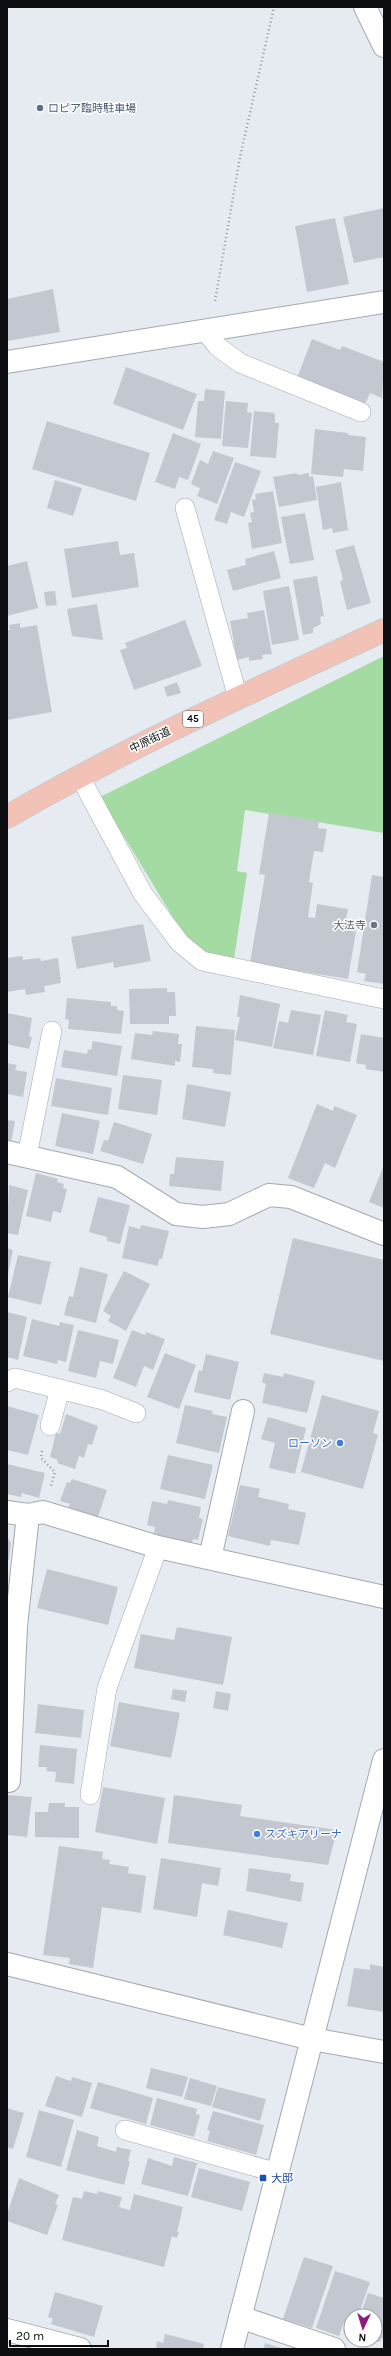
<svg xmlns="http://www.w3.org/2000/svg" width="391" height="2356" font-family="Karla,'Noto Sans JP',sans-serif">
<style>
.green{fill:#a4dba2}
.building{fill:#c3c8d0}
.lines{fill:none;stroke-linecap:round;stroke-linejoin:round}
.lane-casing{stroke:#a4a9b0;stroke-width:20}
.street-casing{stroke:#a4a9b0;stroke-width:24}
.secondary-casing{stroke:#a4a9b0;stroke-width:24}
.primary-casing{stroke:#cacacb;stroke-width:24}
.path{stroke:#95999e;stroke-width:2.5;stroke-dasharray:1 3;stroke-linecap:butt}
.lane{stroke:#fff;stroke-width:19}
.street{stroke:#fff;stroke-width:22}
.secondary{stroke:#fff;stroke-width:22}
.primary{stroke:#f3c2b7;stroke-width:22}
.service-dot{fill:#5c6f8a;stroke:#fff;stroke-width:1.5}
.worship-dot{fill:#6b7280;stroke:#fff;stroke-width:1.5}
.shop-dot{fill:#3f7fe0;stroke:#fff;stroke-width:1.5}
.transit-dot{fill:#1a4fb4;stroke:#fff;stroke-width:1.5}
.labels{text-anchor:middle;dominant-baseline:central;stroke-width:3;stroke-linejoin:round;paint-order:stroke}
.shield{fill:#fff;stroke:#565658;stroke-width:1}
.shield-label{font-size:10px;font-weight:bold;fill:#0d0e11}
.service-label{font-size:11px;fill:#4e5e75;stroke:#fff;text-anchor:start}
.street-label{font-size:11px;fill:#0d0e11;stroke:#fff}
.worship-label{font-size:11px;fill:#5b616d;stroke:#fff;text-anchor:end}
.shop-label{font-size:11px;fill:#366cbe;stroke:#fff;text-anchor:end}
.transit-label{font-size:11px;fill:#164399;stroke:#fff;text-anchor:start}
</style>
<rect width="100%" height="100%" fill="#e6ebf2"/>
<!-- green -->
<path class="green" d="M384,656V833L245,810L237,871L247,873L234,959L207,953L183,934L100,797Z"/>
<!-- building -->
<g class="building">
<path d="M384,208V257L354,263L343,217Z"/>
<path d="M335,218L349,284L307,292L295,226Z"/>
<path d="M53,289L60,332L7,341V299Z"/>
<path d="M312,339L340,350L342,346L384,362L382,398L370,393L365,404L297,378Z"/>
<path d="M126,367L197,394L183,430L113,404Z"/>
<path d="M205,389L225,391L221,439L195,437L198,401H204Z"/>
<path d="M226,401L248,403L247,412L252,413L248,448L222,446Z"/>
<path d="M254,411L275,413V423H279L276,458L250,456Z"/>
<path d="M47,421L150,453L136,501L32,469Z"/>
<path d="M315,429L348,433V435L366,437L363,471L344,469L343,477L311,474Z"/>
<path d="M173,433L201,444L188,480L179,477L175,489L155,482Z"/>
<path d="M213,451L234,458L217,504L197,496L200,488L191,484L200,460L208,464Z"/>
<path d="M235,462L261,471L244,517L231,512L227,524L214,520Z"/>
<path d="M297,473L298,475L309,473V477L313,476L317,500L279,507L273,477Z"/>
<path d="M55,480L82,488L73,516L47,508Z"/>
<path d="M341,482L348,530L333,533L332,528L323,530L316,487Z"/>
<path d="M273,491L282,543L252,549L248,523L252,522L250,513L254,512L252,500L256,499L255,494Z"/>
<path d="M305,513L314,560L290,564L281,517Z"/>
<path d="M118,541L120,555L134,553L139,587L72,598L64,549Z"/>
<path d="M354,545L371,603L347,610L340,581L343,580L341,571L335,550Z"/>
<path d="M274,551L281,578L233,591L227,570L246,565L245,559Z"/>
<path d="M27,561L38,608L7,616V566Z"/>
<path d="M317,576L324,616L320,617L321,624L313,628V633L303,635L293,580Z"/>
<path d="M289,586L299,640L272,645L263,591Z"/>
<path d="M55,591L57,605L46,606L44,592Z"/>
<path d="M97,604L103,640L72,636L67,609Z"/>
<path d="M264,610L272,654L262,655L263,659L249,661V657L237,660L230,621L248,618L247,613Z"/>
<path d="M185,620L202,666L134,690L120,650L127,648L125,643Z"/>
<path d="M20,623V628L37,625L52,712L7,720V630H10L9,625Z"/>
<path d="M177,682L181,693L167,697L164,687Z"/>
<path d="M269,813L319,821L318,828L327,829L323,852L314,851L309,882L313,883L308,917L315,918L317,904L348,909L345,923L357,925L348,979L250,963L265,875L259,874Z"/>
<path d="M372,875L384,877V984L364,981L366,974L357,972Z"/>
<path d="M143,924L151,961L114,968L113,962L77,969L71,937Z"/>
<path d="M22,956L23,960L40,958L41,961L58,958L61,983L44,986L45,992L26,995L25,989L7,992V958Z"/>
<path d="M167,988V992H175L176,1016H169V1024H130L129,989Z"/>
<path d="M240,995L280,1004L272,1047L235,1040L240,1017H237Z"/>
<path d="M67,998L111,1002V1006H117V1010L124,1011L121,1034L68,1029L69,1020L65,1019Z"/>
<path d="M291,1010L321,1015L313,1055L273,1048L279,1021L288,1023Z"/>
<path d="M325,1010L348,1015L346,1022L357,1024L350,1062L316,1056Z"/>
<path d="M7,1013L32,1018L29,1036L32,1037L29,1049L7,1044Z"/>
<path d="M196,1026L235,1030L231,1075L213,1073V1069L192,1067Z"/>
<path d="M153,1031L179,1034L178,1044H182L180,1062L175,1061V1066L131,1059L135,1033L152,1035Z"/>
<path d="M361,1034L384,1038V1072L366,1069V1065L356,1063Z"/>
<path d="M93,1041L122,1046L117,1076L61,1067L64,1050L87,1054L88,1049L91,1050Z"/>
<path d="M7,1063L17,1065L15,1070L27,1072L23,1097L7,1094Z"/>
<path d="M123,1075L162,1080L157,1115L118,1109Z"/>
<path d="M56,1078L112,1088L108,1115L51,1106Z"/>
<path d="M187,1084L231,1092L225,1127L182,1119Z"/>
<path d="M317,1104L333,1111L334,1106L357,1115L335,1168L325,1163L314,1188L288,1178Z"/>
<path d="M62,1113L100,1121L93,1154L55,1146Z"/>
<path d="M7,1120L15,1121L11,1143L7,1142Z"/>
<path d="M114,1122L152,1134L143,1164L100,1151L104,1140L108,1141Z"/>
<path d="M176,1157L224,1161L221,1191L169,1186L170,1174H174Z"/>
<path d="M384,1165V1208L369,1202Z"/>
<path d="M36,1173L58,1179L57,1182L64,1184L63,1188L67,1189L61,1213L53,1211L51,1222L26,1216Z"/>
<path d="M9,1185L28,1190L18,1235L7,1233Z"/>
<path d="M98,1197L130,1205L120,1244L107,1241V1237L89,1232Z"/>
<path d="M141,1225L169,1231L162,1259H159L158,1266L122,1258L129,1226L140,1229Z"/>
<path d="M293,1238L384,1260V1361L270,1334Z"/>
<path d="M7,1248L13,1250L8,1274H7Z"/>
<path d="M18,1255L51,1262L41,1305L8,1297Z"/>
<path d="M80,1267L108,1274L96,1323L64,1315L69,1296L73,1297Z"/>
<path d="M124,1271L150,1284L126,1331L108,1321L111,1316L103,1311Z"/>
<path d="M7,1312L27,1317L18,1360L7,1357Z"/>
<path d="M32,1319L59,1326L60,1322L74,1325L66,1362L58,1360L57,1364L23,1356Z"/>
<path d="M78,1330L119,1340L113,1364L100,1361L96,1378L68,1371Z"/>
<path d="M132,1330L145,1335L146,1332L165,1339L153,1370L144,1366L136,1387L113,1378Z"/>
<path d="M165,1353L196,1365L179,1409L147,1397Z"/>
<path d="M206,1354L239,1362L230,1400L194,1392L199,1370L202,1371Z"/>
<path d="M264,1373L283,1377L284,1373L315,1381L307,1413L262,1403L266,1384L262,1382Z"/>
<path d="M322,1395L379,1411L373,1433L378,1435L363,1489L301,1472Z"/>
<path d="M185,1405L213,1411L212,1414L227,1417L219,1453L176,1443Z"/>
<path d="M7,1406L39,1415L28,1455L7,1450Z"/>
<path d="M66,1414L98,1426L92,1445L88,1444L84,1458L79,1456L75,1469L57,1463L58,1460L50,1457L56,1433L60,1434Z"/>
<path d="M268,1417L306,1428L295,1474L269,1468L275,1443L261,1439Z"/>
<path d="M168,1455L213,1465L205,1499L160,1489Z"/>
<path d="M7,1464L45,1473L39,1498L22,1493L21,1497L7,1494Z"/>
<path d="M72,1479L107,1490L98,1517L68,1507L70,1504L60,1501L67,1482L70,1483Z"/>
<path d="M240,1485L260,1489L258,1497L289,1504L288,1509L306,1513L299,1545L271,1540L270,1546L228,1536Z"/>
<path d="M168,1500L201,1507L199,1518L203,1519L198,1540L193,1539L192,1543L154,1534L155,1527L147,1525L152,1501L167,1504Z"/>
<path d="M7,1537L11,1543L9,1560H7Z"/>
<path d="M47,1569L118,1587L108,1625L37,1608Z"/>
<path d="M177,1627L232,1637L223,1685L134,1668L141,1634L174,1640Z"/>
<path d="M173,1689L187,1691L185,1702L171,1699Z"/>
<path d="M216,1691L231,1694L228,1711L213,1708Z"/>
<path d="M119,1702L180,1713L171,1758L110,1746Z"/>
<path d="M38,1704L84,1710L81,1738L35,1733Z"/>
<path d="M40,1745L77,1749L74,1784L55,1782L56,1772L46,1771L47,1767H38Z"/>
<path d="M103,1787L165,1798L157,1844L95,1832Z"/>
<path d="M7,1795L32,1797L27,1837L7,1835Z"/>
<path d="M174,1795L242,1805L240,1816L337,1830L328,1865L168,1843Z"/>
<path d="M49,1803H65V1807H79V1838L35,1837V1812H48Z"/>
<path d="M59,1846L103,1852L102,1859L110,1860L109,1864L129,1867L128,1873L146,1876L141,1913L102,1907L93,1968L69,1964L70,1958L43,1955Z"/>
<path d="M161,1858L221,1868L218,1886L202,1883L197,1917L153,1909Z"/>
<path d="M249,1868L291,1874L290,1881L304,1883L301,1902L246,1891Z"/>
<path d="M228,1910L288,1923L282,1948L223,1935Z"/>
<path d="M370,1964L384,1967V2012L347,2006L354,1968L370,1970Z"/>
<path d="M151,2068L188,2077L182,2097L146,2088Z"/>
<path d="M56,2076L71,2081L72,2077L92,2083L82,2117L45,2106Z"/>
<path d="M190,2078L217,2086L211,2106L184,2099Z"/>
<path d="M98,2082L153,2098L146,2124L90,2108Z"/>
<path d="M218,2087L266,2099L260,2121L212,2107Z"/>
<path d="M157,2098L197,2109L196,2114L200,2115L194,2137L150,2125Z"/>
<path d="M7,2108L24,2113L13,2149L7,2147Z"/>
<path d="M39,2110L74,2120L61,2167L26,2157Z"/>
<path d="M213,2111L264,2125L256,2155L207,2141L210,2131L207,2130Z"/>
<path d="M77,2130L99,2137L97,2146L116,2152L117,2147L131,2150L128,2161H130L124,2185L66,2170Z"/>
<path d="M174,2157L197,2163L188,2196L141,2184L148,2158L172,2166Z"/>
<path d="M199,2168L250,2182L242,2211L191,2197Z"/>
<path d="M19,2178L59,2195L55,2204L58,2205L47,2235L7,2221V2214Z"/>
<path d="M84,2191L97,2194L98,2191L122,2197L119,2207L130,2210L134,2194L183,2207L177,2232H179L177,2238L172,2236L164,2267L62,2240L73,2197L82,2199Z"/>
<path d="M304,2257L333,2266L312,2328L283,2319Z"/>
<path d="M335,2271L370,2282L358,2316H351V2325L344,2322L339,2336L316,2328Z"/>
<path d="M55,2292L103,2306L94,2337L51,2324L53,2319L48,2317Z"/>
<path d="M368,2293L384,2298V2338H382L380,2342L375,2341V2316H360Z"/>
<path d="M165,2334L204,2344L203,2349H156L157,2341L163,2343Z"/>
<path d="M265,2343L284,2349H264Z"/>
</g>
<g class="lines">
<!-- lane casing -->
<g class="lane-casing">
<g id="lane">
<path d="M206,332L217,346L240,363L361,412"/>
<path d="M185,508L238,698"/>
<path d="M79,775L143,894L180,943L202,961L384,999"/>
<path d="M27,1156L52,1031"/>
<path d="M7,1382L15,1378L103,1400L136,1413"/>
<path d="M50,1426L60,1389"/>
<path d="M90,1795L107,1688L158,1547"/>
<path d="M125,2130L278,2173"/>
</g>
</g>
<!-- street casing -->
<g class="street-casing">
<g id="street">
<path d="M7,362L384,302"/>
<path d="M7,1152L117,1177L176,1214L203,1217L229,1214L269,1195L291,1197L384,1234"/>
<path d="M7,1512L28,1515L43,1512L158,1547L384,1597"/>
<path d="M210,1558L243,1411"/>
<path d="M7,1781H9L16,1626L28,1515"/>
<path d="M7,1964L312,2039L384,2052"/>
<path d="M240,2317L334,2349"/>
<path d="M7,2330L80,2349"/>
</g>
</g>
<!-- secondary casing -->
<g class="secondary-casing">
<g id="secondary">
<path d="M365,7L384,46"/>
<path d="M232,2349L384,1760"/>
</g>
</g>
<!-- primary casing -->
<g class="primary-casing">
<path id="primary" d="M7,817C129,746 257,689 384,630"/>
</g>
<!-- path -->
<g class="path">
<path d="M215,301L240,157L274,7"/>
<path d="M42,1451L41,1458L55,1472L51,1486"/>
</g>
<!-- lane -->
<use href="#lane" class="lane"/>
<!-- street -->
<use href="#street" class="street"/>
<!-- secondary -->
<use href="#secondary" class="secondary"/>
<!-- primary -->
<use href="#primary" class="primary"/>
</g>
<!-- markers -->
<circle class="service-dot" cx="40" cy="108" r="4"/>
<circle class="worship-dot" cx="374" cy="925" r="4"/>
<g class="shop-dot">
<circle cx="340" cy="1443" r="4"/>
<circle cx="257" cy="1834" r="4"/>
</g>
<rect class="transit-dot" x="259" y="2174" width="8" height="8" rx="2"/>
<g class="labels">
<!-- shield labels -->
<rect class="shield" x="183" y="711" width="20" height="16" rx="3"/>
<g class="shield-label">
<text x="193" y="719">45</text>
</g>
<!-- service labels -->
<g class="service-label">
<text x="48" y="108">ロピア臨時駐車場</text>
</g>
<!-- street labels -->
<g class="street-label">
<text transform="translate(150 740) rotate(-26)">中原街道</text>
</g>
<!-- worship labels -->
<g class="worship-label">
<text x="366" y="925">大法寺</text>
</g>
<!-- shop labels -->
<g class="shop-label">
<text x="332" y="1443">ローソン</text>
<text x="265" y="1834" text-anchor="start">スズキアリーナ</text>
</g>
<!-- transit labels -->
<g class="transit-label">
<text x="271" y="2178">大邸</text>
</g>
</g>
<!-- border -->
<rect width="391" height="2356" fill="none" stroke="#0d0e11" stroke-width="16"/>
<!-- north arrow -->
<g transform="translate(363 2328) rotate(184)"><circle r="19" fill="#ffffff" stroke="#9e9fa0"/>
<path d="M0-3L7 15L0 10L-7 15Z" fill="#8f1c7d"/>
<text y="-6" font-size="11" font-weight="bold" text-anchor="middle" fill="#0d0e11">N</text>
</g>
<!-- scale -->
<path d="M10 2340v6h98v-6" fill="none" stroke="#0d0e11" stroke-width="2"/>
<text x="16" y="2340" font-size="12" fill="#0d0e11" stroke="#ffffff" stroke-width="3" paint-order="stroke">20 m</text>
</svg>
